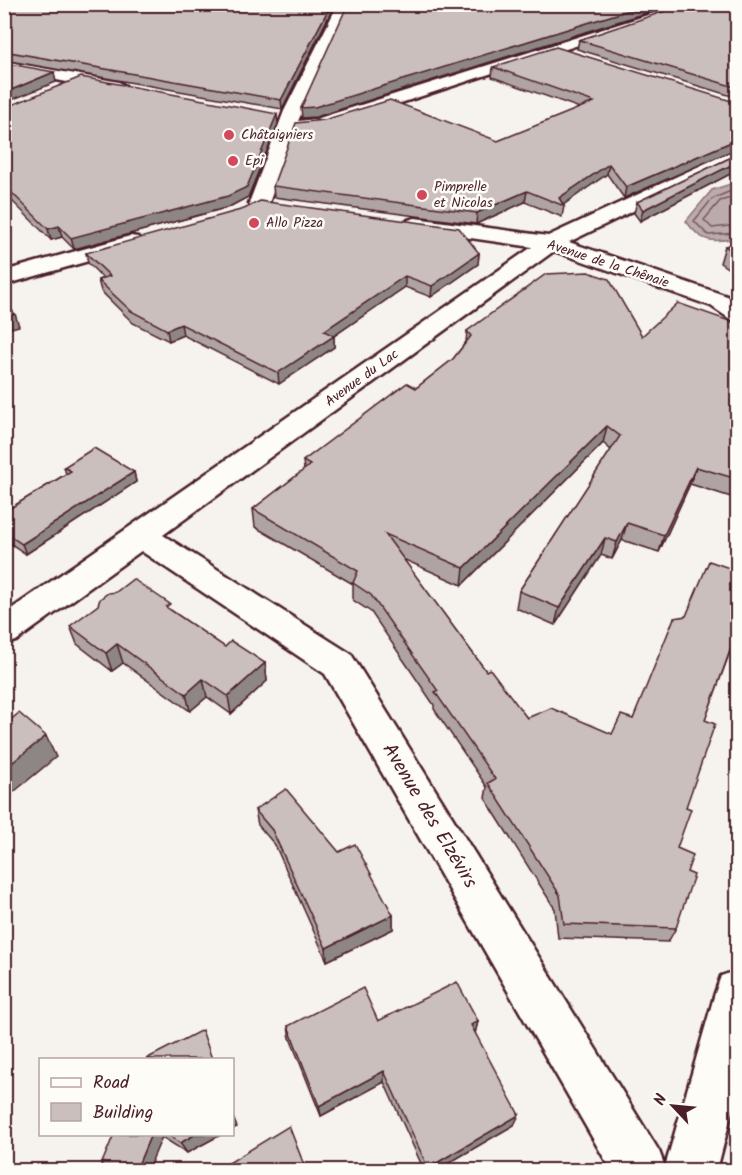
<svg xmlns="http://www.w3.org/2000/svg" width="742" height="1175" font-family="Kalam,sans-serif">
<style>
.water{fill:#bbabac;stroke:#8e7378;stroke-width:1.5}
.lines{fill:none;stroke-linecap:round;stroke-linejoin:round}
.shore{stroke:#77575f;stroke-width:1.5}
.minor-casing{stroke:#4a1f2b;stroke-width:5}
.minor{fill:#fdfcf7;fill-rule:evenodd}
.wall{fill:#afa4a3;stroke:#4a1f2b;stroke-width:1.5}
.shaded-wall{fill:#8e8685;stroke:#4a1f2b;stroke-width:1.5}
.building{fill:#cbbfbe;stroke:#4a1f2b;stroke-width:1.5}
.poi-dot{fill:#d1495b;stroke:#fdfcf7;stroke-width:2}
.labels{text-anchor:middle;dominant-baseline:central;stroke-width:5;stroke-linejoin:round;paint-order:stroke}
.far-poi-label{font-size:14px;fill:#4a1f2b;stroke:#fdfcf7;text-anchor:start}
.far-street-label{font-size:14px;fill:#4a1f2b;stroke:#fdfcf7}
.near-street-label{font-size:20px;fill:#4a1f2b;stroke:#fdfcf7}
</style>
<rect width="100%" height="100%" fill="#f6f3ef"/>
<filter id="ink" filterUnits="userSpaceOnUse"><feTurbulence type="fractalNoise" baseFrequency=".0167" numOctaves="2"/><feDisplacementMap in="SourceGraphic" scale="12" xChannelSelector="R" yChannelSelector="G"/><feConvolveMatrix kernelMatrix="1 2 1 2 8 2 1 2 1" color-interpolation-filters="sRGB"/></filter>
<g filter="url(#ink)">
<!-- water -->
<path class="water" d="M737,182V238C712,242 702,244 686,221L712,190Z"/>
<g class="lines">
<!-- shore -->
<g class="shore">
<path d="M738,188L712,199L694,221L708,235L738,233"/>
<path d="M738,196L720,201L704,220L712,228L738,225"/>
</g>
<!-- minor casing -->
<g class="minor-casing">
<g id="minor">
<path d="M338,4H351L298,121L316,119L683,4H704L324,128L295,131L269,203L266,207H252L249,203L284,111Z"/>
<path d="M4,61L119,82L127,87L119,92L4,70Z"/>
<path d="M738,148V160L569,242L727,296L738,303V321L730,319L711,306L554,251L163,535L351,654L659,1151L665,1167L715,993L721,976L738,970V1089L717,1170H611L325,674L141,551L16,641L4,645V614L532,247L415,230L408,228L405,224L408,220L415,218L548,236Z"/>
<path d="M130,236L138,237L141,242L138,247L4,285V271Z"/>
</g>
</g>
<!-- minor -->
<use href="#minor" class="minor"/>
</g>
<!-- wall -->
<g class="wall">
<path d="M4,4H335L282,109L4,60Z"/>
<path d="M738,4V98L577,49L579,40Z"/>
<path d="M493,67L738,103V148L624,198L607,174L563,205L564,206L562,217L525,202L476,224L274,197L273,186L498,141L580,108L492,77Z"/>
<path d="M4,108L278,124L248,197L229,207L74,249L62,237L51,240L4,193Z"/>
<path d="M738,154V176L732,173L640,221L634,213L637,202Z"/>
<path d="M738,243V275L720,263L725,246Z"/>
<path d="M86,253H479L478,264L431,297L405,287L334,336V347L279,384L183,335L169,341L133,323L101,291L98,280L103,278L88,263Z"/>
<path d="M738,324V481L731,497L690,484L659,552L622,540L612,559L601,555L555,625L516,608L519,591L611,450L603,443L462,585L403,559L486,671L527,718L612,734L633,719L686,616L738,571V655L730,652L705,720L677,848L687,872L676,928L668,942L558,938L555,909L485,798L487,787L434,709V705L371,612L353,600V584L255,527L253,509L304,470L303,461L416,388L453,359L466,342L467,331L642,336Z"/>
<path d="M64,467L134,472L136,482L26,554L4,539V512L66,474Z"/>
<path d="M171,610L225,647L265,663L267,681L231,714L207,697L190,711L123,663L112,671L77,644L70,626Z"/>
<path d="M255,810L339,852L393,915V929L327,961L275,845L258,825Z"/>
<path d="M478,1021L475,1033L514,1125L437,1170H424L384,1082L321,1116L290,1038L288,1026Z"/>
<path d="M114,1134H222L187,1153L162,1137Z"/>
</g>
<!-- shaded-wall -->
<g class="shaded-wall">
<path d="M331,4H335L282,109L281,100Z"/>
<path d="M649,4H674L316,117L302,118L301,108Z"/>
<path d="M54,72L56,82L4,103V93Z"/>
<path d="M277,114L278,124L248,197L229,207L74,249L71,238Z"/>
<path d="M738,139V148L624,198L626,187Z"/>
<path d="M735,163L732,173L640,221L643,210Z"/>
<path d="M609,164L607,174L563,205L559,198Z"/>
<path d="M527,191L525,202L476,224L477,213Z"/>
<path d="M59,226L62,237L51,240L48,229Z"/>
<path d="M479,253L478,264L431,297L432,286Z"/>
<path d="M405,276V287L334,336V347L279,384L278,373L324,331Z"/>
<path d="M15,314L19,326L4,330V317Z"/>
<path d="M181,324L183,335L169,341L167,330Z"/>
<path d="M607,426L603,443L462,585L464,568Z"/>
<path d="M696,467L690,484L659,552L664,535Z"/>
<path d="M134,472L136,482L26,554L22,544Z"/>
<path d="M627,523L622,540L612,559L617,542Z"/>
<path d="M605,538L601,555L555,625L559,608Z"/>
<path d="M117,644L123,663L112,671L106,653Z"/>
<path d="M265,663L267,681L231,714L228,696Z"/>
<path d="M203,679L207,697L190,711L186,694Z"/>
<path d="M46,736L56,757L4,800V769Z"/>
<path d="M4,815L10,824L4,829Z"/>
<path d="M393,915V929L327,961L326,948Z"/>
<path d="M478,1021L475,1034L471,1025Z"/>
<path d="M384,1071V1082L321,1116L319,1106Z"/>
<path d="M232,1115L237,1127L232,1129Z"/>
<path d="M519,1115L514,1125L437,1170H428V1168Z"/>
<path d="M151,1134H160L162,1137L148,1170H136Z"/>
<path d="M196,1134H222L187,1153L180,1143Z"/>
</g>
<!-- building -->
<g class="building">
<path d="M4,4H331L281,100L4,51Z"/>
<path d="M348,4H649L315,107L301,108Z"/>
<path d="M686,4H738V88L579,40Z"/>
<path d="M556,47L738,103V139L626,187L609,164L559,198L564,206L527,191L477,213L273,186L296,123L324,120L390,100L498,141L594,102L493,67Z"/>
<path d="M4,63L54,72L4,93Z"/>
<path d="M81,77L277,114L247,187L228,196L71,238L59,226L48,229L4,185V108Z"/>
<path d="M738,154V164L735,163L643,210L637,202Z"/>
<path d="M260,201L459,228L479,253L432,286L405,276L324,331L334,336L278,373L181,324L167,330L131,311L98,280L110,276L86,253L244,209Z"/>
<path d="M738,243V255L725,246Z"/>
<path d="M588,272L609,279L642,336L678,303L738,324L737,479L696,467L664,535L627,523L617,542L605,538L559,608L519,591L620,436L607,426L464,568L385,534L486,671L490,669L527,718L551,708L612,734L621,715L633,719L674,618L686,616L709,561L738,571V635L736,634L705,720L715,724L686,807L691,809L677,848L693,855L687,872L694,875L676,928L564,924L560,895L488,783L495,779L435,692L438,691L371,595L353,583L358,571L253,509L310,465L303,461L407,383L416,388L453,359L471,336L467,331L546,274Z"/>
<path d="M4,301L15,314L4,317Z"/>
<path d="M94,448L134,472L22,544L4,532V512L71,471L64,467Z"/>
<path d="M133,579L170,604L166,607L225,647L231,641L265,663L228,696L203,679L186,694L117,644L106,653L70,626L98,605L100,599L108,593L116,592Z"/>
<path d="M19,713L46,736L4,769V717L9,721Z"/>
<path d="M286,789L339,852L355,844L393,915L326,948L272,830L255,810Z"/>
<path d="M457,982L478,1021L471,1025L519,1115L428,1168L384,1071L319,1106L288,1026L363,988L378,1021Z"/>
<path d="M202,1030L212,1059H146Z"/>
<path d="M289,1126L306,1170H229L227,1164Z"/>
<path d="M114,1134H151L136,1170H99Z"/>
<path d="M167,1134H196L180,1143Z"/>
</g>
</g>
<!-- markers -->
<g class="poi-dot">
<circle cx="229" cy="135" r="6"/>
<circle cx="233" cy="161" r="6"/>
<circle cx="422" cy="195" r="6"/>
<circle cx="254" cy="223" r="6"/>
</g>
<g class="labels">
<!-- far-poi labels -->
<g class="far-poi-label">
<text x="241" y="135">Châtaigniers</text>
<text x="245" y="161">Epi</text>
<text x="434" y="187">Pimprelle<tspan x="434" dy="16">et Nicolas</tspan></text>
<text x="266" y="223">Allo Pizza</text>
</g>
<!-- far-street labels -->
<g class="far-street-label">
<text transform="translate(608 264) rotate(18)">Avenue de la Chênaie</text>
<text transform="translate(362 378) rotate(-36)">Avenue du Lac</text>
</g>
<!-- near-street labels -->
<g class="near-street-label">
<text transform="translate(429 816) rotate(59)">Avenue des Elzévirs</text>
</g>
</g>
<!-- margin -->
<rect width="742" height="1175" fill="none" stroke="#fdfcf7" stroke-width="24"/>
<rect x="12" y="12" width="718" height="1151" fill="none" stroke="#4a1f2b" stroke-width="2" filter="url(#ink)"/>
<!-- legend -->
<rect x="39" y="1058" width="195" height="78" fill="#fdfcf7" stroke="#b5a4a5" stroke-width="1.5"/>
<rect x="51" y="1078" width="30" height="9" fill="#fdfcf7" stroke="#b5a4a5" stroke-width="1.5"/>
<text x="93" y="1088" font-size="18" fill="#4a1f2b">Road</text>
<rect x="51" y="1103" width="30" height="18" fill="#cbbfbe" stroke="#b5a4a5" stroke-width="1.5"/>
<text x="93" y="1118" font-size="18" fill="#4a1f2b">Building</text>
<!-- north arrow -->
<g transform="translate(673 1106) rotate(296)" stroke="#fdfcf7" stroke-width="4.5" paint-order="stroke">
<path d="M0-4.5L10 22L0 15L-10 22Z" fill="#4a1f2b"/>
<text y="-9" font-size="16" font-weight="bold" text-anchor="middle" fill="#4a1f2b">N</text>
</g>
</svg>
